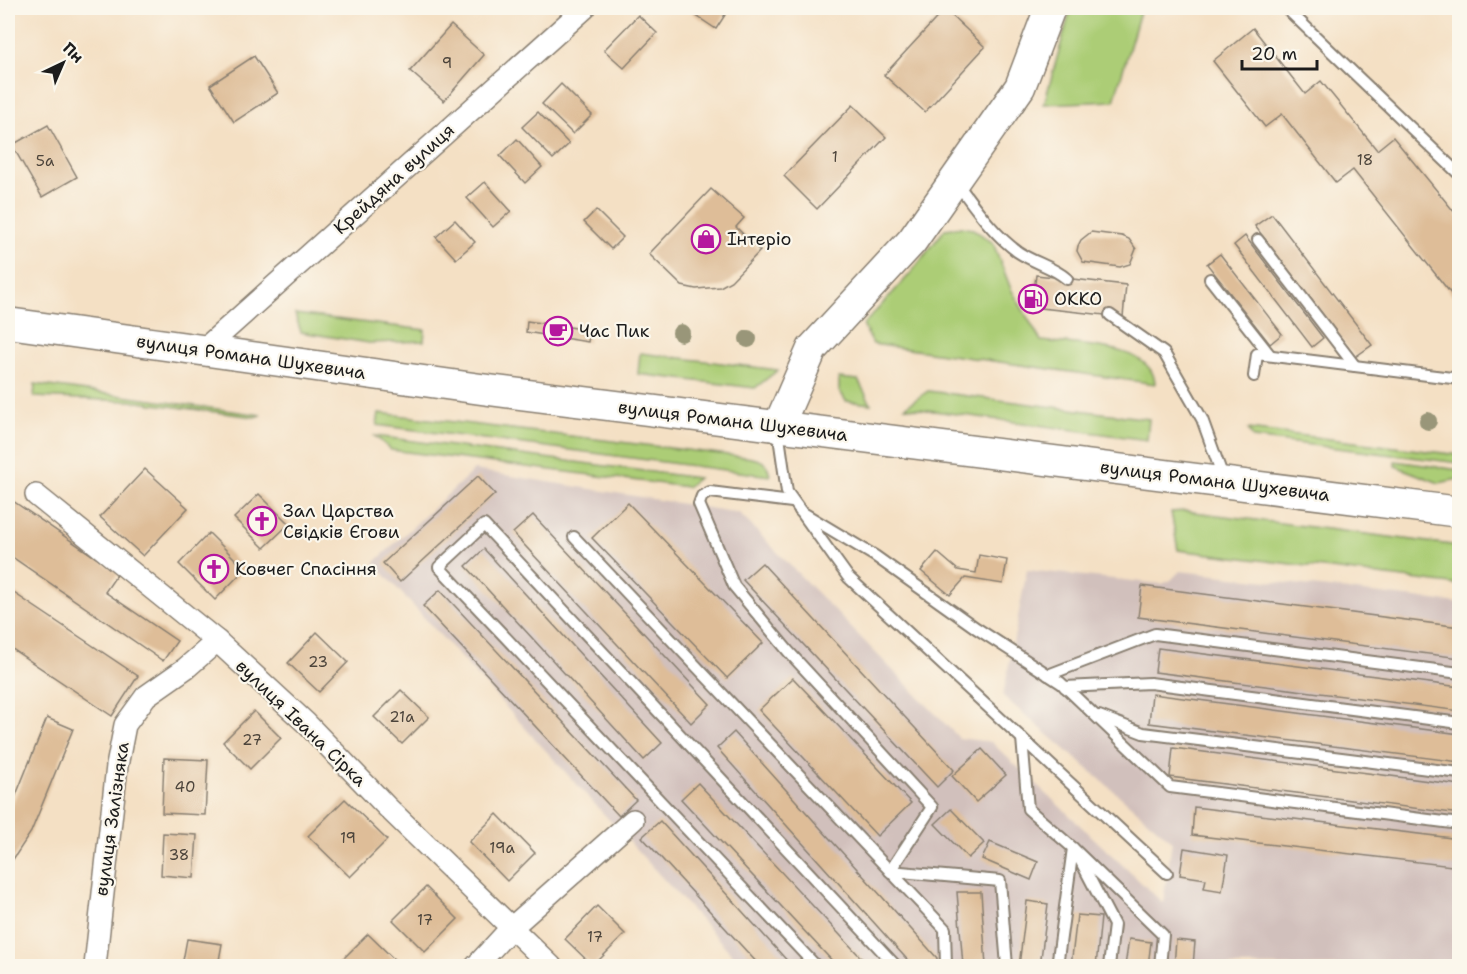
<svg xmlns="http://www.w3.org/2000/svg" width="1467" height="974" font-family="'Shantell Sans',sans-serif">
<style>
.industrial{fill:#d1c0bc}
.green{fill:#accd76;stroke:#647449;stroke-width:1.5}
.building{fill:#debd98}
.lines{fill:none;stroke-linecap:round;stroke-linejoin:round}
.lane-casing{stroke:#887e70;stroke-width:14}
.street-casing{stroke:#887e70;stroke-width:24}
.secondary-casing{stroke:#887e70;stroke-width:33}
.lane{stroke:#fff;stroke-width:10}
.street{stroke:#fff;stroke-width:21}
.secondary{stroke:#fff;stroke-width:30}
.tree{fill:#999679}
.labels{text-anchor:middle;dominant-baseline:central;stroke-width:4.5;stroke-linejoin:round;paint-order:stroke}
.number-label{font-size:15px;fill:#4c443b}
.street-label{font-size:18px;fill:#1c1c1c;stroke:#fbf7ec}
.poi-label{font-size:18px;fill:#1c1c1c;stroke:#fbf7ec;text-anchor:start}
</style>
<rect width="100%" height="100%" fill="#fbf7ec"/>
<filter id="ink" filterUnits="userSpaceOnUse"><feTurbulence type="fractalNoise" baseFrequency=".0167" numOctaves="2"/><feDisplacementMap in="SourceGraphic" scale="12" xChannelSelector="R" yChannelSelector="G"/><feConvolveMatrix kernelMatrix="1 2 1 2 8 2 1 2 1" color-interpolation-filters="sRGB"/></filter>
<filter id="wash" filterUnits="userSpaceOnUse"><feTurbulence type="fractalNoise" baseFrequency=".008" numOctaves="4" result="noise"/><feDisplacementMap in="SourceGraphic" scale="24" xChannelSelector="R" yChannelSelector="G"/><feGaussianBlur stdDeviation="1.35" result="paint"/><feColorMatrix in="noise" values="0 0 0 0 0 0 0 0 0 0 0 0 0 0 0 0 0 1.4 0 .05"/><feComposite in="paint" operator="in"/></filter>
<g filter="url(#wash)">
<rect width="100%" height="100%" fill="#f4e0c4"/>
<!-- industrial -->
<path class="industrial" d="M474,470L739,513L959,738L991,742L1163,903L1172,841L1003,696L1027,570L1162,584L1171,580L1180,571L1459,603V966H743L374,563Z"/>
<!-- green -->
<g class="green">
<path d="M1071,8H1141L1114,101L1044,104Z"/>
<path d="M961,227L973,229L993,243L1011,289L1041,341C1072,345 1154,343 1155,384L873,344L863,325L910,274L945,229Z"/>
<path d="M295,314L425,330L424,341L369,343L301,332Z"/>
<path d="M640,353L778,370L755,388L638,374Z"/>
<path d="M839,378L858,380L871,404L846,401L839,390Z"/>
<path d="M35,384L261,415L254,417L130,401L34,397Z"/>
<path d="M928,391L1149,419L1147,440L905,407Z"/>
<path d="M379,413L745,457C759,459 768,460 770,476L377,425Z"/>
<path d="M1248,429L1459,455V463L1253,438Z"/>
<path d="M375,436L698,478L687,487L391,450Z"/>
<path d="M1395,461L1459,470V479L1439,483L1395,466Z"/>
<path d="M1186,511L1459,546V585L1178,550L1171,512Z"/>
</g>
<g id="blocks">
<!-- building -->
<g class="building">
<path d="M696,8H714L725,15L716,29L692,13Z"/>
<path d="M945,9L985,47L925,112L884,75Z"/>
<path d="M638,15L657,33L624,68L604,50Z"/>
<path d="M451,25L484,55L444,101L410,71Z"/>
<path d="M1253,28L1305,94L1321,81L1377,150L1393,137L1460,219V305L1353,170L1336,183L1282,114L1265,127L1213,61Z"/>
<path d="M254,56L278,93L234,122L210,85Z"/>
<path d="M561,84L592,115L573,134L542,104Z"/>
<path d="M853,105L886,137L817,209L784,176Z"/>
<path d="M538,112L569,144L553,159L522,127Z"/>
<path d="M48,125L77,177L42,197L12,145Z"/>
<path d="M517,139L542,167L525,183L500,156Z"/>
<path d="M485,182L511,211L493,227L467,198Z"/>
<path d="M711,189L744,218L736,227L760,251L731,281L720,287L696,289L682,286L649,254Z"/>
<path d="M596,210L623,237L611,249L584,222Z"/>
<path d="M1272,214L1372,345L1355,357L1255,226Z"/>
<path d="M455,220L475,242L456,259L436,237Z"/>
<path d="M1091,232L1122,236L1129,239L1136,249L1130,264L1120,267L1083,262L1077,251L1078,246L1081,240Z"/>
<path d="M1245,236L1323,338L1312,347L1234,245Z"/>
<path d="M1220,254L1282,334L1270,344L1207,264Z"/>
<path d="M1036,275L1126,285L1123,317L1032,307Z"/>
<path d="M527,321L590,330L588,342L526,332Z"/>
<path d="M145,469L188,508L143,556L100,517Z"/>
<path d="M478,476L495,494L400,582L383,563Z"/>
<path d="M259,494L289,524L264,548L234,518Z"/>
<path d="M10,499L118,573L105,592L177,641L163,661L8,554V503Z"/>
<path d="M628,503L763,643L727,678L592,538Z"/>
<path d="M533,515L710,704L691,723L513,533Z"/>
<path d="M209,533L245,569L215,600L179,564Z"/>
<path d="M484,549L662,743L644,760L466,566Z"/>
<path d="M937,552L958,570L976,573L979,555L1007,560L1003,584L965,578L950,595L921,571Z"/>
<path d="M762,563L954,770L937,787L743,580Z"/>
<path d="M1142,586L1460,627V658L1138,617Z"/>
<path d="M8,589L138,676L112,716L8,646Z"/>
<path d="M440,590L636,800L619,816L423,606Z"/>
<path d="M317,632L348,662L319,692L288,663Z"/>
<path d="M1158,648L1460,687V711L1155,672Z"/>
<path d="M793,678L911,803L877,836L759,710Z"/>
<path d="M401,690L429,717L402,744L374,717Z"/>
<path d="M1152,694L1460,734V762L1149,723Z"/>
<path d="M254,711L281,738L250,769L223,742Z"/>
<path d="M47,718L73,729L31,832L8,867V815Z"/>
<path d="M734,732L937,958L936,966H913L717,748Z"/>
<path d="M1173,748L1460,785V814L1170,777Z"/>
<path d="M982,749L1006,775L976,802L952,776Z"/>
<path d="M164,758L208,760L205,815L162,813Z"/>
<path d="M698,783L869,966H837L681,799Z"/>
<path d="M345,799L387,840L350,877L308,836Z"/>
<path d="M1194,807L1460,839V867L1192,835Z"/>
<path d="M951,809L984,843L968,858L935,824Z"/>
<path d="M497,814L535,853L507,881L469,842Z"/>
<path d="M660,821L792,966H760L642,837Z"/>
<path d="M163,833L197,835L194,878L161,875Z"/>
<path d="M990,842L1038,862L1031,880L982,859Z"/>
<path d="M1184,848L1228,855L1222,891L1204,888L1206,879L1180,875Z"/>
<path d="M426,887L458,919L425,952L393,920Z"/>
<path d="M957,892H981L986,966H963Z"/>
<path d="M1027,901L1048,904L1040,966H1019Z"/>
<path d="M597,906L625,934L593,966L565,939Z"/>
<path d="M1077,915L1101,917L1096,966H1071Z"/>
<path d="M368,934L401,966H336Z"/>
<path d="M187,939L222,944L218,966H182Z"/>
<path d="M1129,939L1151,942L1148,966H1125Z"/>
<path d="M1176,940L1195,942L1193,966H1174Z"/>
</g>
</g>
</g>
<g filter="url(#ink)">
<use href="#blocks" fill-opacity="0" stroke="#887e70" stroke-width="1.5"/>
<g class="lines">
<!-- lane casing -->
<g class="lane-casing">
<g id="lane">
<path d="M1286,8L1460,175"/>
<path d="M956,182C975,207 992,233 1018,252C1034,263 1052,266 1067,279"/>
<path d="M1258,240L1355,366"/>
<path d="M1210,279L1270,355"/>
<path d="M1110,315L1164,353L1202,419L1224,480"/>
<path d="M1254,376L1257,354L1460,379"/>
<path d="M778,430L787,492L848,577L1167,873"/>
<path d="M792,502L710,492L702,496L699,504L734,586L788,651L932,807L890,871"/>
<path d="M800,511L875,556L976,628L1061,683L1170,787L1460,824"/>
<path d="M574,537L945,929L946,966"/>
<path d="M1048,675L1155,634L1460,673"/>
<path d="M1065,687L1150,683L1460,723"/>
<path d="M1099,716L1143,733L1460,773"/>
<path d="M1022,738L1028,809L1073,848L1057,966"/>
<path d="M1073,848L1163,935L1160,966"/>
<path d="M1078,856L1114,925L1109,966"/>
<path d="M890,871L1000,881L1007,966"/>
<path d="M816,966L439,567L484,525L896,966"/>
</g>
</g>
<!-- street casing -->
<g class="street-casing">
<g id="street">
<path d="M202,351L585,8"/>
<path d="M36,495L217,641L306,723L386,806L551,966"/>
<path d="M95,966L117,766L125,725L146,696L186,668L217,641"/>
<path d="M476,966L510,929L633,820"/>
</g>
</g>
<!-- secondary casing -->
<g class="secondary-casing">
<g id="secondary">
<path d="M8,323L481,389L1460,512"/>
<path d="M778,427L812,349L912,241L1020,87L1050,8"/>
</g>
</g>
<!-- lane -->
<use href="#lane" class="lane"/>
<!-- street -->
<use href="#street" class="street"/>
<!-- secondary -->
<use href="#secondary" class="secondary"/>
</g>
<!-- trees -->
<g class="tree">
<circle cx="681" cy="333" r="9"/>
<circle cx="748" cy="339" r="9"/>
<circle cx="1428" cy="421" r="9"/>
</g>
</g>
<!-- icons -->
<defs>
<g id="shop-ring" transform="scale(1.5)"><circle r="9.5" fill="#fbf7ec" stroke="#b5179e" stroke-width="1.5"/><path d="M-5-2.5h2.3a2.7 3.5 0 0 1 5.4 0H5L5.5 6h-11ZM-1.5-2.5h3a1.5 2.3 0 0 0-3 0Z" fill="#b5179e"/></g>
<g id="fuel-ring" transform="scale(1.5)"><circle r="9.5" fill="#fbf7ec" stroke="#b5179e" stroke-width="1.5"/><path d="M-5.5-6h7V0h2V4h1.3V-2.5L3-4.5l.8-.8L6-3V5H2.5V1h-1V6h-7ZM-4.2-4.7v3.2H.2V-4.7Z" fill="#b5179e"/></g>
<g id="cafe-ring" transform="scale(1.5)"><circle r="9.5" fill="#fbf7ec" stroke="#b5179e" stroke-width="1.5"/><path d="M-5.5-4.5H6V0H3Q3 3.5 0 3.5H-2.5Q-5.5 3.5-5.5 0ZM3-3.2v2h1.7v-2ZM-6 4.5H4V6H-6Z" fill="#b5179e"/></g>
<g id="church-ring" transform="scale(1.5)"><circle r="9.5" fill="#fbf7ec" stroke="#b5179e" stroke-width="1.5"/><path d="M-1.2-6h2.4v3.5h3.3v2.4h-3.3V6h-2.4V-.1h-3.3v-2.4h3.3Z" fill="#b5179e"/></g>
</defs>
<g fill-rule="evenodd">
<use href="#shop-ring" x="706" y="239"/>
<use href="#fuel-ring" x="1033" y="299"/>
<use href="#cafe-ring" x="558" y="331"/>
<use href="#church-ring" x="262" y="521"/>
<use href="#church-ring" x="214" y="569"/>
</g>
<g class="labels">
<!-- number labels -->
<g class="number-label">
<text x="447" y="63">9</text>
<text x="835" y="157">1</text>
<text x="1365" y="160">18</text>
<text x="45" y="161">5а</text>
<text x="318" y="662">23</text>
<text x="402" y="717">21а</text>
<text x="252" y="740">27</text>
<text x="185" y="787">40</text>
<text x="348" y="838">19</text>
<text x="502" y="848">19а</text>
<text x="179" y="855">38</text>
<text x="425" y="920">17</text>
<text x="595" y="937">17</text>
</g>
<!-- street labels -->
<g class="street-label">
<text transform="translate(394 179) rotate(-42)">Крейдяна вулиця</text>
<text transform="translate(251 357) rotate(8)">вулиця Романа Шухевича</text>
<text transform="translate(733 421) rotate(7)">вулиця Романа Шухевича</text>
<text transform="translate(1215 481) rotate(7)">вулиця Романа Шухевича</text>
<text transform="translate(301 723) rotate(44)">вулиця Івана Сірка</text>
<text transform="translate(112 819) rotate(-82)">вулиця Залізняка</text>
</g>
<!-- poi labels -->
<g class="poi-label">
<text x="727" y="239">Інтеріо</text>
<text x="1054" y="299">ОККО</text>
<text x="579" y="331">Час Пик</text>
<text x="283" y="511">Зал Царства<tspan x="283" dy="21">Свідків Єгови</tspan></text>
<text x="235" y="569">Ковчег Спасіння</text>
</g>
</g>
<!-- margin -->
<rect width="1467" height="974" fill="none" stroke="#fbf7ec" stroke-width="30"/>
<!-- north arrow -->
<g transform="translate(63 63) rotate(44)" stroke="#fbf7ec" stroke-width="4.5" paint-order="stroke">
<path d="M0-4.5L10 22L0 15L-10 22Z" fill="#1c1c1c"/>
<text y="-9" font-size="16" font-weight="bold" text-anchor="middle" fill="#1c1c1c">Пн</text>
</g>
<!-- scale -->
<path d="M1242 60v9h75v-9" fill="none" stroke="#1c1c1c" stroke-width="3"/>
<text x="1251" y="60" font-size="18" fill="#1c1c1c" stroke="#fbf7ec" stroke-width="4.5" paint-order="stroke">20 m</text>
</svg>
